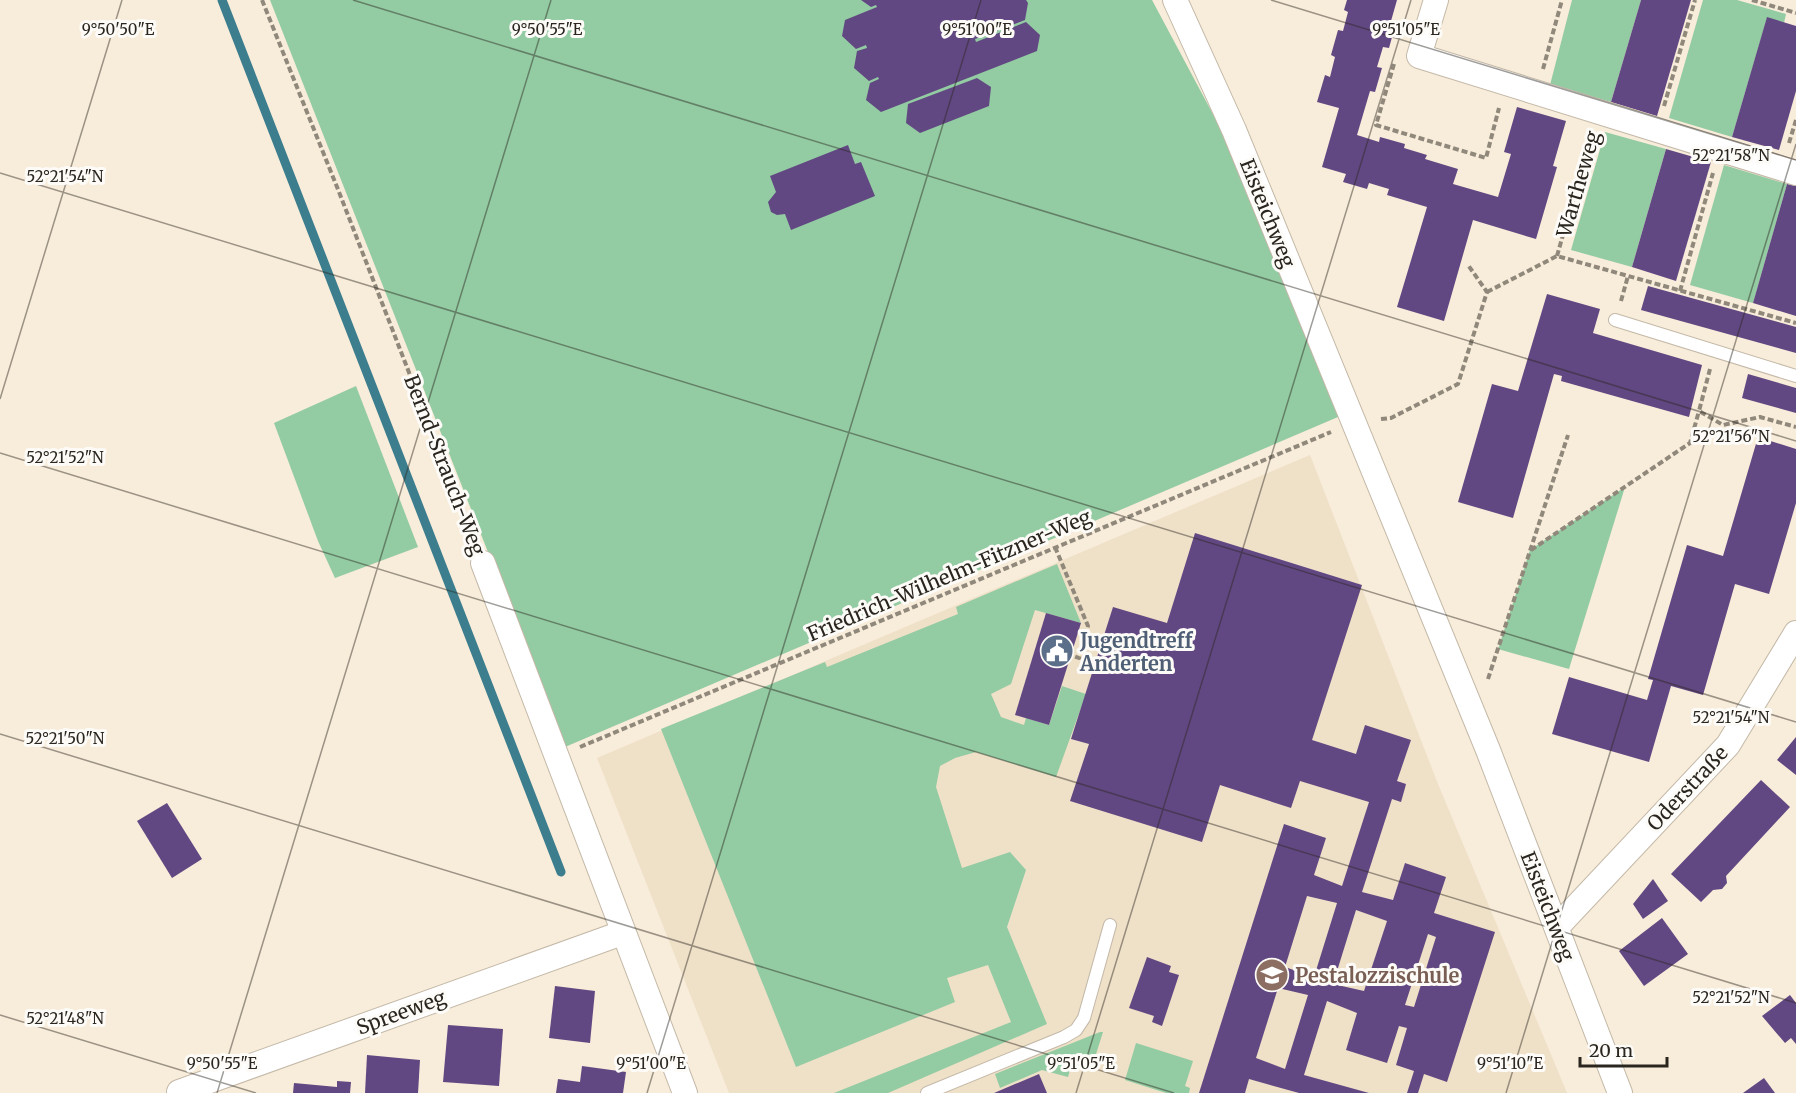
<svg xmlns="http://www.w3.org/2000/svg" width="1796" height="1093" font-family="Merriweather,serif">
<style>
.built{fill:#efe0c8}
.green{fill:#93cba3}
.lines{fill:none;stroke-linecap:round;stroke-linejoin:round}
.stream{stroke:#3c7e8d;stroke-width:9}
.building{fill:#624882;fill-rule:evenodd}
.lane-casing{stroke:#c4b9a8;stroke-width:14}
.street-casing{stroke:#c4b9a8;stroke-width:26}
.path{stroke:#90887b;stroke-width:4;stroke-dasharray:6 3;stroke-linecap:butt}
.lane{stroke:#fff;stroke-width:12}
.street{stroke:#fff;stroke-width:24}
.ticks{fill:none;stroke:#2a261f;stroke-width:1.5;stroke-opacity:0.45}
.labels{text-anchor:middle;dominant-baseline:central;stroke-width:6;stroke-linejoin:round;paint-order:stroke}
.street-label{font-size:20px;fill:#2a261f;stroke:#fdfbf7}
.service-label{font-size:20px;font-weight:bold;fill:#4e5e75;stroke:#fdfbf7;text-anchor:start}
.education-label{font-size:20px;font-weight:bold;fill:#785e54;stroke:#fdfbf7;text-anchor:start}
.ticks-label{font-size:15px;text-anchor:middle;fill:#2a261f;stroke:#fdfbf7;stroke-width:6;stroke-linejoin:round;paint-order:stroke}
</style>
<rect width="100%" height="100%" fill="#f8ecda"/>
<!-- built -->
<path class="built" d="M1310,455L1438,784L1567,1093H729L597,758Z"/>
<!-- green -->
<g class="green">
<path d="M270,0H1152L1223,133L1345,414L565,747Z"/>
<path d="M1572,0H1641L1611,102L1550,85Z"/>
<path d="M1703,0H1737L1786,14L1784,23L1767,18L1732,137L1669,118Z"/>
<path d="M1605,132L1666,149L1632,267L1571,250Z"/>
<path d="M1724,165L1787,184L1753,303L1690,285Z"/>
<path d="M356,386L418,547L335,578L318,541L274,423Z"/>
<path d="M1625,487L1569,669L1498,649L1530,550Z"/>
<path d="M1057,564L1081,623L1035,610L1011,684L991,694L1001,717L1024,725L1026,718L1049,725L1062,686L1086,694L1056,777L976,752L955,758L940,766L936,787L962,868L1010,852L1026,870L1007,927L1047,1024L888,1093H834L1011,1022L988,965L947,978L955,1002L796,1067L661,729L825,662L827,667L958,614L956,607Z"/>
<path d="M1100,1032H1103L1091,1070L1072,1063L1068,1077L1042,1070L1000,1088L995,1074Z"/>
<path d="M1136,1043L1193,1061L1185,1086L1190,1088L1189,1093H1166L1125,1080Z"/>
</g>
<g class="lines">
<!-- stream -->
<path class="stream" d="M222,0L561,872"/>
</g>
<!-- building -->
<g class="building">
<path d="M861,0H1026L1028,3L1025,20L975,39L976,42L1026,22L1040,35L1037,51L881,112L866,100L870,83L879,79L878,77L869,81L854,68L857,51L867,48L866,45L856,49L842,36L845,20L877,7L876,5L871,7Z"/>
<path d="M1347,0H1397L1391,21L1396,23L1389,48L1383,47L1377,67L1382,68L1375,92L1370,91L1357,135L1379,142L1380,137L1405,144L1404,148L1427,155L1425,159L1458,169L1453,184L1498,197L1511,154L1504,152L1517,107L1566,121L1553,166L1557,167L1536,239L1473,220L1444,321L1397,307L1427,207L1387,195L1389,189L1369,183L1367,189L1343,182L1346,174L1322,167L1339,108L1317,102L1325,75L1330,77L1335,57L1331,55L1338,30L1343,31L1348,12L1344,10Z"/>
<path d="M1641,0H1691L1657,116L1611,102Z"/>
<path d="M1767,17L1796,26V91L1779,150L1732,137Z"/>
<path d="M977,78L991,87L989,106L920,133L906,123L908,104Z"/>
<path d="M848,145L855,164L861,162L875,196L791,230L785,214L777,215L771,212L768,202L776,192L770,176Z"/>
<path d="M1666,149L1711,162L1676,281L1632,267Z"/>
<path d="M1787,184L1796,186V316L1753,303Z"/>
<path d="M1648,286L1796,327V353L1641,310Z"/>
<path d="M1547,294L1600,309L1593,333L1702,365L1689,417L1561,381L1562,376L1554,374L1513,518L1458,502L1492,384L1518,391Z"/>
<path d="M1748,374L1796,388V413L1742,398Z"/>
<path d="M1758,437L1796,449V503L1769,594L1735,584L1703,695L1671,686L1649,762L1552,734L1569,677L1647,700L1653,680L1648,679L1687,545L1723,556Z"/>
<path d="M1195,533L1362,585L1312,740L1356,754L1365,725L1411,740L1397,781L1406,784L1405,788L1401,802L1392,799L1362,892L1393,900L1405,863L1446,877L1434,913L1495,932L1447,1082L1424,1074L1418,1093H1407L1414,1071L1396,1065L1407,1028L1399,1026L1387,1063L1346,1050L1357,1013L1327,1001L1304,1075L1369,1093H1299L1249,1079L1245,1093H1199L1284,824L1326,838L1314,875L1342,886L1369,802L1300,781L1291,808L1220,785L1202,842L1070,801L1089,744L1071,739L1113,607L1167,623ZM1307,896L1337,903L1314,977L1285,967ZM1356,910L1387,921L1364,991L1333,984ZM1428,934L1436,937L1414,1007L1405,1005ZM1278,988L1308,995L1285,1069L1256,1058Z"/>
<path d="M1046,613L1081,623L1049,725L1015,715Z"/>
<path d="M1796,737V775L1777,760Z"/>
<path d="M1761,780L1790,807L1726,876L1727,883L1722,889L1713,890L1701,902L1671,874Z"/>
<path d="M167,803L202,859L172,878L137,821Z"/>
<path d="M1653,879L1668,901L1643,919L1633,904Z"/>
<path d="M1662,918L1688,954L1644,986L1619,951Z"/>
<path d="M1147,957L1171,966L1169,972L1179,975L1162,1026L1152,1022L1154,1016L1129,1008Z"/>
<path d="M555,986L595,991L590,1043L549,1038Z"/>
<path d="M1790,995L1796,1003V1044L1791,1038L1785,1043L1762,1016Z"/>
<path d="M448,1025L503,1029L499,1086L443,1082Z"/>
<path d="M367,1055L420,1060L418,1093H365Z"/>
<path d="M582,1066L626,1072L623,1093H556L558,1079L580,1082Z"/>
<path d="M1039,1074L1047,1093H994Z"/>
<path d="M1764,1078L1775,1093H1743Z"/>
<path d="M337,1081L351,1082L350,1093H293L294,1083L337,1087Z"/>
</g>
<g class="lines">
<!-- lane casing -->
<g class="lane-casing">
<g id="lane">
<path d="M1615,320L1796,376"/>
<path d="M927,1093L1064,1037L1076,1030L1084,1018L1110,925"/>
</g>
</g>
<!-- street casing -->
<g class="street-casing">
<g id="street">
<path d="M1175,0L1234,130L1488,750L1620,1093"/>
<path d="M1436,0L1419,56L1796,173"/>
<path d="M483,563L685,1093"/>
<path d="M1557,927L1728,745L1796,633"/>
<path d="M179,1092L622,933"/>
</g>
</g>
<!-- path -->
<g class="path">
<path d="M262,0L339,192L474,540"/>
<path d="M1752,0L1796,13"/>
<path d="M1394,64L1376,125L1486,158L1499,108"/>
<path d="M1543,69L1562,0"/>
<path d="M1664,106L1695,0"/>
<path d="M1789,143L1796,120"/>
<path d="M1557,256L1591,136"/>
<path d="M1680,291L1713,173"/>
<path d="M1487,292L1557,256L1796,323"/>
<path d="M1621,301L1628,276"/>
<path d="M1710,369L1699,411L1723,425L1760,417L1796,427"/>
<path d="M1381,419L1391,418L1458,384L1487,292L1468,265"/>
<path d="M1055,547L1088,626L1079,658L1071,655"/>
<path d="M1531,550L1690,443L1699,411"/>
<path d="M1488,679L1568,435"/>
<path d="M580,747L1331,432"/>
</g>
<!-- lane -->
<use href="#lane" class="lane"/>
<!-- street -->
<use href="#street" class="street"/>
</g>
<!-- ticks -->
<path class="ticks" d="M353,0L1796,441M1271,0L1796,160M0,173L1796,722M0,399L122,0M0,453L1796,1003M0,734L1174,1093M0,1015L256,1093M217,1093L551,0M647,1093L981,0M1076,1093L1411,0M1506,1093L1796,144"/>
<!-- icons -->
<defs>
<g id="civic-disc" transform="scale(1.725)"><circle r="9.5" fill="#5c6f8a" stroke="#fdfbf7"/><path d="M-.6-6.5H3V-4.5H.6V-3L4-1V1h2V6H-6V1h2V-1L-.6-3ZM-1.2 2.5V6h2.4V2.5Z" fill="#fff"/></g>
<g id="school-disc" transform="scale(1.725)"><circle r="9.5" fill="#8d6e63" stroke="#fdfbf7"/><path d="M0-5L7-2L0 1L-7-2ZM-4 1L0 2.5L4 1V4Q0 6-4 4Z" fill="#fff"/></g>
</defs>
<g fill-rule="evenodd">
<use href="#civic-disc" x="1057" y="651"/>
<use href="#school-disc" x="1272" y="975"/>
</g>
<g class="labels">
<!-- street labels -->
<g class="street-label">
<text transform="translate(1578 184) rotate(-74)">Wartheweg</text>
<text transform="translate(1268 213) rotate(68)">Eisteichweg</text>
<text transform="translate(445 465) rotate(69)">Bernd-Strauch-Weg</text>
<text transform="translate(949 575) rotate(-23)">Friedrich-Wilhelm-Fitzner-Weg</text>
<text transform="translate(1687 788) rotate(-47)">Oderstraße</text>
<text transform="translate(1548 906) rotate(69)">Eisteichweg</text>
<text transform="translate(401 1012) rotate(-20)">Spreeweg</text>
</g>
<!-- service labels -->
<g class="service-label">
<text x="1080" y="640">Jugendtreff<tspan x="1080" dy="23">Anderten</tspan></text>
</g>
<!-- education labels -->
<g class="education-label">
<text x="1295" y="975">Pestalozzischule</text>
</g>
</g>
<g class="ticks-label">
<text x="118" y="35">9°50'50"E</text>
<text x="547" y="35">9°50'55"E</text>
<text x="977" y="35">9°51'00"E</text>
<text x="1406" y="35">9°51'05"E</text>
<text x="1731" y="161">52°21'58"N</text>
<text x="65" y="182">52°21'54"N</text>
<text x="1731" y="442">52°21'56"N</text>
<text x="65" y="463">52°21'52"N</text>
<text x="1731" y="723">52°21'54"N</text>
<text x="65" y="744">52°21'50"N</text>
<text x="1731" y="1003">52°21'52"N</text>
<text x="65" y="1024">52°21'48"N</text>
<text x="222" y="1069">9°50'55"E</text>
<text x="651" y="1069">9°51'00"E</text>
<text x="1081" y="1069">9°51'05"E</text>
<text x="1510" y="1069">9°51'10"E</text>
</g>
<!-- scale -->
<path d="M1580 1057v9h87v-9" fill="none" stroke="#2a261f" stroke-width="3"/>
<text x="1589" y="1057" font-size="18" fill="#2a261f" stroke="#fdfbf7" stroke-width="4.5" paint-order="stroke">20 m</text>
</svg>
